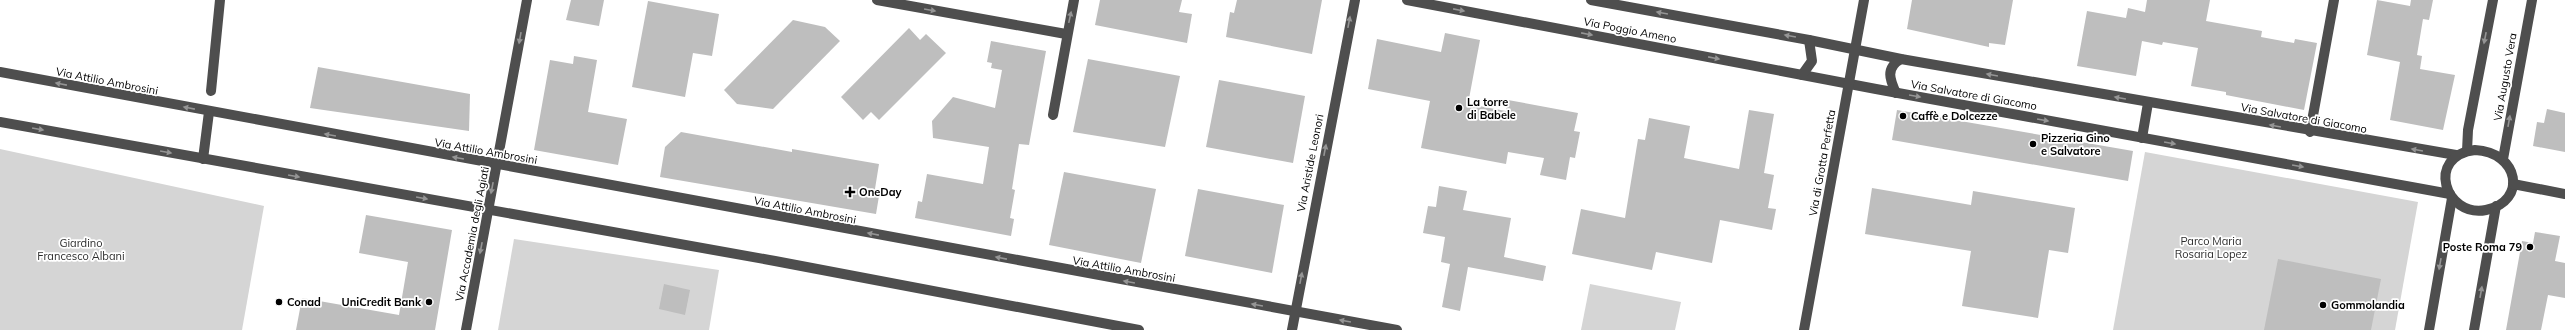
<svg xmlns="http://www.w3.org/2000/svg" width="2565" height="330" font-family="Mulish,sans-serif">
<style>
.green{fill:#d5d5d5}
.building{fill:#bebebe}
.lines{fill:none;stroke-linecap:round;stroke-linejoin:round}
.minor{stroke:#4e4e4e;stroke-width:10}
.oneway{fill:#959595}
.poi-dot{fill:#000;stroke:#fff;stroke-width:1.5}
.labels{text-anchor:middle;dominant-baseline:central;stroke-width:3.5;stroke-linejoin:round;paint-order:stroke}
.street-label{font-size:11px;fill:#000;stroke:#fff}
.poi-label{font-size:11px;font-weight:bold;fill:#000;stroke:#fff;text-anchor:start}
.park-label{font-size:11px;fill:#2c2c2c;stroke:#fff}
</style>
<rect width="100%" height="100%" fill="#fff"/>
<!-- green -->
<g class="green">
<path d="M0,149L264,206L242,330H0Z"/>
<path d="M2145,152L2418,202L2395,330H2113Z"/>
<path d="M514,239L719,270L709,330H498Z"/>
<path d="M1590,284L1681,302L1675,330H1581Z"/>
</g>
<!-- building -->
<g class="building">
<path d="M571,0H604L599,26L566,20Z"/>
<path d="M1100,0H1182L1179,12L1192,14L1187,43L1095,25Z"/>
<path d="M1237,0H1322L1312,54L1226,37L1230,12L1234,13Z"/>
<path d="M1912,0H2013L2005,45L1989,43V47L1907,29Z"/>
<path d="M2147,0H2210L2206,21L2262,31L2261,37L2294,43L2295,39L2317,43L2304,110L2226,95V92L2191,86L2198,48L2163,42L2162,45L2142,41L2136,76L2077,66L2087,11L2126,18L2128,8L2145,12Z"/>
<path d="M2377,0L2410,6L2411,0H2433L2429,20L2423,19L2417,55L2422,56L2420,69L2455,75L2443,130L2390,120L2400,62L2367,55Z"/>
<path d="M648,1L719,14L712,56L693,53L685,97L632,87Z"/>
<path d="M793,20L825,27L840,41L773,109L737,104L724,90Z"/>
<path d="M909,28L920,40L926,34L946,53L879,120L871,112L863,120L841,97Z"/>
<path d="M1445,33L1480,40L1468,104L1506,111L1508,100L1578,113L1574,131L1580,132L1575,158L1570,157L1566,180L1540,175L1544,158L1508,152L1506,164L1421,148L1430,101L1368,89L1377,39L1441,52Z"/>
<path d="M991,41L1046,51L1029,145L1019,144L1012,189L1015,190L1010,218L1014,219L1011,236L915,218L918,201L922,202L927,174L983,184L989,147L933,138L932,121L953,97L995,108L1002,70L991,68L992,63L987,62Z"/>
<path d="M574,56L597,60L588,112L627,119L618,165L534,150L550,60L573,64Z"/>
<path d="M1088,59L1180,76L1165,147L1073,132Z"/>
<path d="M318,67L470,94L469,131L310,108Z"/>
<path d="M1219,80L1305,96L1293,163L1206,147Z"/>
<path d="M2547,109L2565,113V152L2533,146L2537,122L2544,123Z"/>
<path d="M1749,110L1774,114L1764,173L1774,175L1768,208L1776,209L1772,230L1720,220L1712,263L1656,252L1652,270L1572,254L1581,209L1625,218L1638,139L1645,140L1649,118L1690,126L1684,158L1739,169Z"/>
<path d="M1897,110L2133,151L2128,181L1892,140Z"/>
<path d="M681,132L792,152V149L879,164L874,195L879,196L876,214L660,177L665,147Z"/>
<path d="M1064,172L1156,189L1141,263L1049,245Z"/>
<path d="M1439,186L1467,191L1463,210L1511,218L1504,257L1546,266L1543,281L1468,267L1460,311L1442,307L1450,264L1441,262L1445,237L1423,233L1428,206L1436,207Z"/>
<path d="M1872,188L1971,205L1973,191L2075,208L2068,253L2049,250L2038,318L1962,306L1971,251L1865,234Z"/>
<path d="M1198,189L1284,205L1272,273L1185,256Z"/>
<path d="M366,215L452,230L435,330H296L302,298L399,315L408,262L359,253Z"/>
<path d="M2535,232L2560,236L2555,261L2565,263V298L2548,295L2541,330H2506L2522,241L2533,243Z"/>
<path d="M2278,259L2381,279L2371,330H2264Z"/>
<path d="M664,284L690,290L685,315L659,309Z"/>
</g>
<g class="lines">
<!-- minor -->
<g class="minor">
<path d="M877,0L1066,34"/>
<path d="M1407,0L1876,89L2450,194"/>
<path d="M1591,0L1809,40L1901,59L2456,155"/>
<path d="M0,72L1397,330"/>
<path d="M1802,75L1812,61L1809,40"/>
<path d="M211,91L220,0"/>
<path d="M1896,93C1890,80 1885,68 1901,59"/>
<path d="M1053,115L1074,0"/>
<path d="M0,122L775,261L1139,330"/>
<path d="M2310,132L2334,0"/>
<path d="M2142,138L2148,103"/>
<path d="M2475,150C2519,152 2528,201 2486,210C2445,218 2425,156 2475,150Z"/>
<path d="M2467,151L2468,130L2493,0"/>
<path d="M203,159L209,112"/>
<path d="M2503,159L2532,0"/>
<path d="M2513,184L2565,194"/>
<path d="M466,330L527,0"/>
<path d="M1292,330L1355,0"/>
<path d="M1804,330L1864,0"/>
<path d="M2429,330L2452,198"/>
<path d="M2474,330L2496,206"/>
</g>
</g>
<!-- one-way arrows -->
<defs><path id="oneway-solid" d="M-6-.8H1V-3.2L6.5 0L1 3.2V.8H-6Z"/></defs>
<g class="oneway">
<use href="#oneway-solid" transform="translate(930 10) rotate(10)"/>
<use href="#oneway-solid" transform="translate(1459 10) rotate(11)"/>
<use href="#oneway-solid" transform="translate(1662 13) rotate(-170)"/>
<use href="#oneway-solid" transform="translate(1070 17) rotate(-78)"/>
<use href="#oneway-solid" transform="translate(1349 22) rotate(-79)"/>
<use href="#oneway-solid" transform="translate(1587 34) rotate(11)"/>
<use href="#oneway-solid" transform="translate(1790 36) rotate(-170)"/>
<use href="#oneway-solid" transform="translate(520 38) rotate(100)"/>
<use href="#oneway-solid" transform="translate(2485 38) rotate(101)"/>
<use href="#oneway-solid" transform="translate(1714 58) rotate(11)"/>
<use href="#oneway-solid" transform="translate(1992 75) rotate(-170)"/>
<use href="#oneway-solid" transform="translate(61 84) rotate(-169)"/>
<use href="#oneway-solid" transform="translate(1915 96) rotate(10)"/>
<use href="#oneway-solid" transform="translate(2120 98) rotate(-170)"/>
<use href="#oneway-solid" transform="translate(189 108) rotate(-169)"/>
<use href="#oneway-solid" transform="translate(2043 120) rotate(10)"/>
<use href="#oneway-solid" transform="translate(2509 121) rotate(-80)"/>
<use href="#oneway-solid" transform="translate(2275 126) rotate(-170)"/>
<use href="#oneway-solid" transform="translate(38 129) rotate(10)"/>
<use href="#oneway-solid" transform="translate(330 135) rotate(-170)"/>
<use href="#oneway-solid" transform="translate(2170 143) rotate(10)"/>
<use href="#oneway-solid" transform="translate(1325 150) rotate(-79)"/>
<use href="#oneway-solid" transform="translate(2417 150) rotate(-170)"/>
<use href="#oneway-solid" transform="translate(166 152) rotate(10)"/>
<use href="#oneway-solid" transform="translate(458 158) rotate(-170)"/>
<use href="#oneway-solid" transform="translate(2298 166) rotate(10)"/>
<use href="#oneway-solid" transform="translate(294 176) rotate(10)"/>
<use href="#oneway-solid" transform="translate(492 188) rotate(101)"/>
<use href="#oneway-solid" transform="translate(422 198) rotate(10)"/>
<use href="#oneway-solid" transform="translate(873 234) rotate(-169)"/>
<use href="#oneway-solid" transform="translate(481 248) rotate(101)"/>
<use href="#oneway-solid" transform="translate(1001 258) rotate(-169)"/>
<use href="#oneway-solid" transform="translate(2440 264) rotate(100)"/>
<use href="#oneway-solid" transform="translate(1301 278) rotate(-79)"/>
<use href="#oneway-solid" transform="translate(1129 282) rotate(-170)"/>
<use href="#oneway-solid" transform="translate(2481 292) rotate(-80)"/>
<use href="#oneway-solid" transform="translate(1257 305) rotate(-170)"/>
<use href="#oneway-solid" transform="translate(1345 321) rotate(-170)"/>
</g>
<!-- markers -->
<g class="poi-dot">
<circle cx="1459" cy="108" r="4"/>
<circle cx="1903" cy="116" r="4"/>
<circle cx="2033" cy="144" r="4"/>
<path d="M848 186h4v4h4v4h-4v4h-4v-4h-4v-4h4z"/>
<circle cx="2530" cy="247" r="4"/>
<circle cx="279" cy="302" r="4"/>
<circle cx="429" cy="302" r="4"/>
<circle cx="2323" cy="305" r="4"/>
</g>
<g class="labels">
<!-- street labels -->
<g class="street-label">
<text transform="translate(1630 30) rotate(11)">Via Poggio Ameno</text>
<text transform="translate(2505 77) rotate(-80)">Via Augusto Vera</text>
<text transform="translate(107 81) rotate(11)">Via Attilio Ambrosini</text>
<text transform="translate(1974 95) rotate(10)">Via Salvatore di Giacomo</text>
<text transform="translate(2304 118) rotate(10)">Via Salvatore di Giacomo</text>
<text transform="translate(486 151) rotate(10)">Via Attilio Ambrosini</text>
<text transform="translate(1310 163) rotate(-79)">Via Aristide Leonori</text>
<text transform="translate(1822 163) rotate(-80)">Via di Grotta Perfetta</text>
<text transform="translate(805 210) rotate(11)">Via Attilio Ambrosini</text>
<text transform="translate(472 234) rotate(-79)">Via Accademia degli Agiati</text>
<text transform="translate(1124 269) rotate(10)">Via Attilio Ambrosini</text>
</g>
<!-- poi labels -->
<g class="poi-label">
<text x="1467" y="102">La torre<tspan x="1467" dy="13">di Babele</tspan></text>
<text x="1911" y="116">Caffè e Dolcezze</text>
<text x="2041" y="138">Pizzeria Gino<tspan x="2041" dy="13">e Salvatore</tspan></text>
<text x="859" y="192">OneDay</text>
<text x="2522" y="247" text-anchor="end">Poste Roma 79</text>
<text x="287" y="302">Conad</text>
<text x="421" y="302" text-anchor="end">UniCredit Bank</text>
<text x="2331" y="305">Gommolandia</text>
</g>
<!-- park labels -->
<g class="park-label">
<text x="2211" y="241">Parco Maria<tspan x="2211" dy="13">Rosaria Lopez</tspan></text>
<text x="81" y="243">Giardino<tspan x="81" dy="13">Francesco Albani</tspan></text>
</g>
</g>
</svg>
